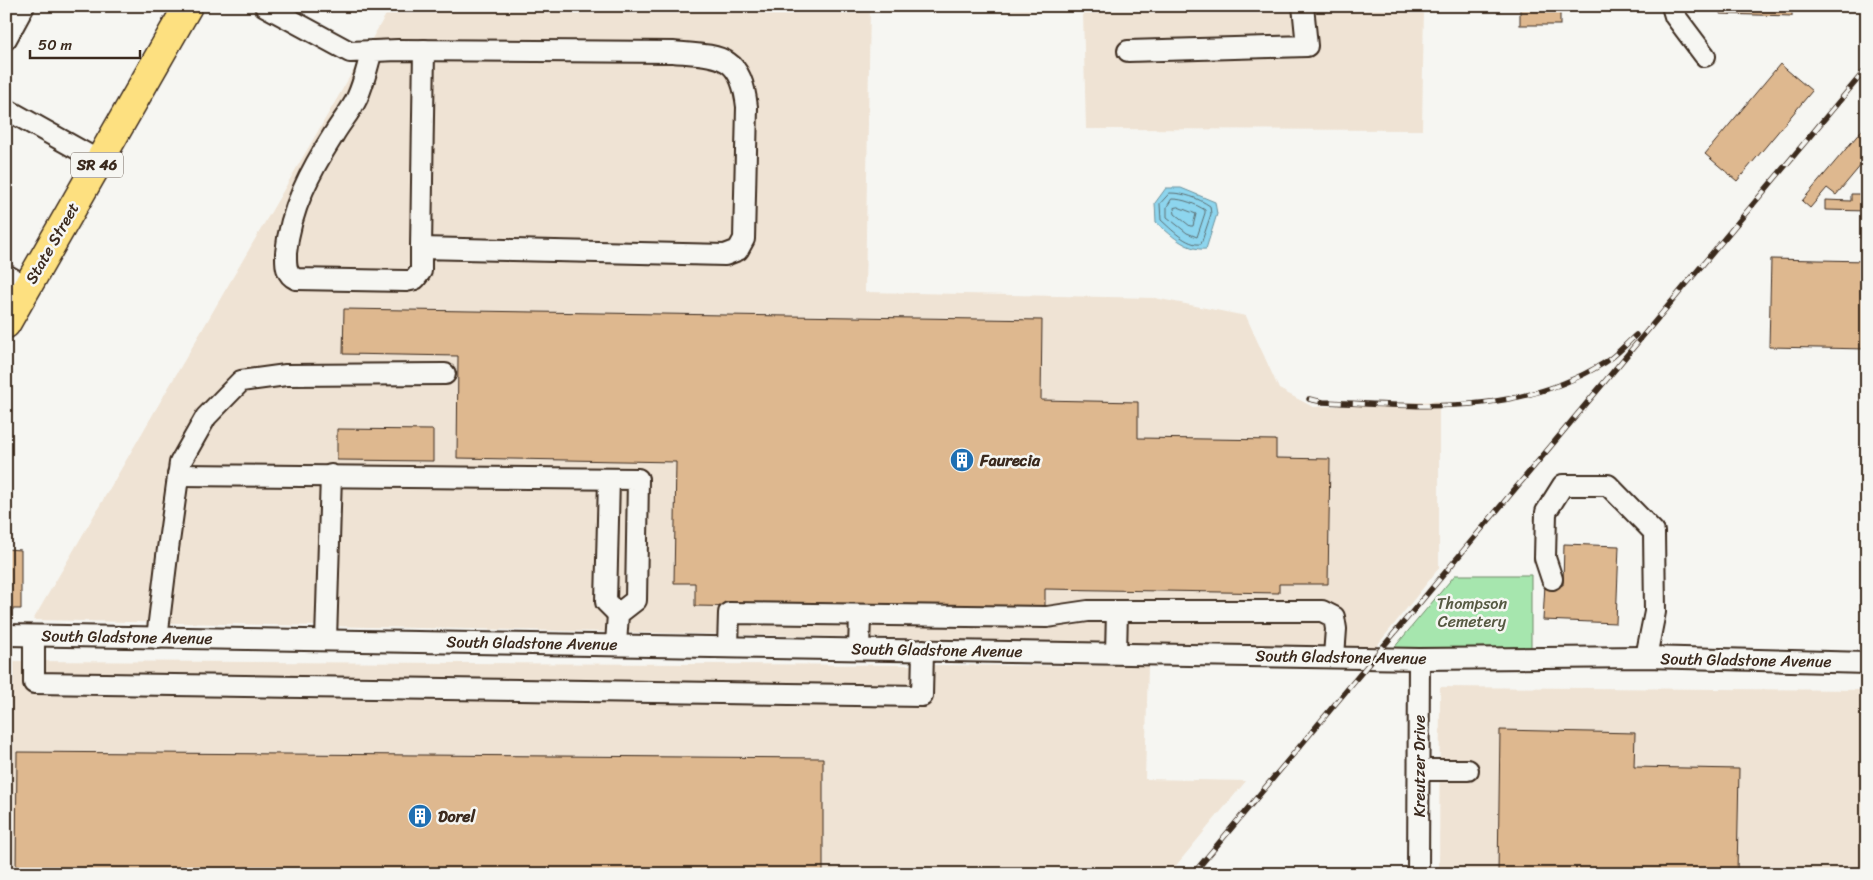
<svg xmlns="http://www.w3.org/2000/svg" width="1873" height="880" font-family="Sriracha,sans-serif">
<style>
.built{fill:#efe3d4}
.green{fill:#a6e6ae;stroke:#708866}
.water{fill:#8dd5ee;stroke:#6c919b}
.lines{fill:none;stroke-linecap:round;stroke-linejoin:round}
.shore{stroke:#5c6e71;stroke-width:1}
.building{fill:#deb88f;stroke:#3b2a1e}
.minor-casing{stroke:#3b2a1e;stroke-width:24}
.highway-casing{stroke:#3b2a1e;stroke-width:31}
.minor{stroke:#f6f6f2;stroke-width:20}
.highway{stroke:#fde080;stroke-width:28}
.rail-casing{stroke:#3b2a1e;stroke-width:5.5}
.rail{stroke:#f6f6f2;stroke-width:4;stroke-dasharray:11;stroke-linecap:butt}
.labels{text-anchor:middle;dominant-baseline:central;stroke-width:5;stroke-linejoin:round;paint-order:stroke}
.shield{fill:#f6f6f2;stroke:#73675e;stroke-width:1}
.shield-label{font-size:15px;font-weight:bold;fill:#3b2a1e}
.street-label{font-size:16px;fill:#3b2a1e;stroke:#f6f6f2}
.poi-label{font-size:16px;font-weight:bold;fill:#3b2a1e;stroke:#f6f6f2;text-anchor:start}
.park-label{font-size:16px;fill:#565942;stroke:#f6f6f2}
</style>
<rect width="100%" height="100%" fill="#f6f6f2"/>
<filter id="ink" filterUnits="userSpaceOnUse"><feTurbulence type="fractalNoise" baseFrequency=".02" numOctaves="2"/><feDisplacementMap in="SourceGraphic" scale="10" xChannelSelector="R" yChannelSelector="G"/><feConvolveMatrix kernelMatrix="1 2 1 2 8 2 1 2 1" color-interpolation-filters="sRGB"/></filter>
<g filter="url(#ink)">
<!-- built -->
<g class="built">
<path d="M391,6H1424L1422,130L1086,129L1083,12L870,8L865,292L1155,298L1246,316L1279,389L1313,407L1439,401V568L1375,648L33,620Z"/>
<path d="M6,661L1148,666L1145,779L1246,781L1169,874H6Z"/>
<path d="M1440,687L1867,690V874H1439Z"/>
</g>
<!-- green -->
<path class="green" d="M1455,575H1531V651L1393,649Z"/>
<!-- water -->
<path class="water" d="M1166,188H1181L1215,202L1217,214L1206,249C1186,251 1170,234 1156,222L1155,203Z"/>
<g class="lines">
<!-- shore -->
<g class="shore">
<path d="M1170,193C1184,193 1198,198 1210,206L1211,214L1201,244C1187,246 1171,229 1161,220L1160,204Z"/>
<path d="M1172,199C1184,199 1195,204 1205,210V213L1197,237L1187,233L1167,217V207Z"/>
<path d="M1178,207L1196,214L1193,226H1190L1175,214L1174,208Z"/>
</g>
</g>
<!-- building -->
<g class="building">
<rect x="1520" y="6" width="40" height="19"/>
<path d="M1720,6H1792V16L1720,14Z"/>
<path d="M1780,64L1812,91L1737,181L1705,154Z"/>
<path d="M1867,124V158L1836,195L1827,188L1810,208L1802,201Z"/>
<path d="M1851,194H1867V211L1825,210V200L1851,201Z"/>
<path d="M1771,259L1867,261V349L1769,347Z"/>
<path d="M344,309L1042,320L1041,400L1138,402V438L1276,440V458L1330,459L1328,584H1279V593L1045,589V612L695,606V583H674L676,462L457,458L458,356L343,354Z"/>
<path d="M337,429L433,430V461L337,460Z"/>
<path d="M1564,544L1619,546L1616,623L1543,620L1545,584L1563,585Z"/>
<path d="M6,549L21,550V609H6Z"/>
<path d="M1500,730L1635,733L1634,767L1739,769L1737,874H1498Z"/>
<path d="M17,752L823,758V874H16Z"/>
</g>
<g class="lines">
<!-- minor casing -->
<g class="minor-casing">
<g id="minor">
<path d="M265,6L350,52L398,50L673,52C719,56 741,53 747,107L744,239L738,250L725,255L421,248V271L415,279L406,281L296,279C285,274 286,263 286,253C290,209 311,170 334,134C341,122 351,111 357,98C364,83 367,67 372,51"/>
<path d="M1672,6L1675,16L1705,56"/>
<path d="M6,39L24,6"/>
<path d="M1128,51L1307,46L1303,6"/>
<path d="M6,109L99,161"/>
<path d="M421,248L424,50"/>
<path d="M6,275L27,287"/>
<path d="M178,475L638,479L636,600L618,614L616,644"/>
<path d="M609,479L606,602L618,614"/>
<path d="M1552,579L1545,558L1546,512L1563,485H1608L1654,532L1655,612L1646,657"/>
<path d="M6,635L1419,659L1646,657L1867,663"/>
<path d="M34,636V683L922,696L923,650"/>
<path d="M157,638L167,556L180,463L206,417L241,381L286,375L445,374"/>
<path d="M326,640L331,475"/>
<path d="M728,647L729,613L1047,617L1088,611H1322L1334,617L1336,629L1334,656"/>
<path d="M859,649L860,615"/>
<path d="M1116,653L1117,611"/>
<path d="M1419,770H1468"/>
<path d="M1418,874L1419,659"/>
</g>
</g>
<!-- highway casing -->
<g class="highway-casing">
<path id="highway" d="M6,324L188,6"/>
</g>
<!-- minor -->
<use href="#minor" class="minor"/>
<!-- highway -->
<use href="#highway" class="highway"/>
<!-- rail casing -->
<g class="rail-casing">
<g id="rail">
<path d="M1309,399L1323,402C1421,406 1516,417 1604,363C1616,356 1626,344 1636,335"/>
<path d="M1193,874L1867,68"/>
</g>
</g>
<!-- rail -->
<use href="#rail" class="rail"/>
</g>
</g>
<!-- icons -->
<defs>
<g id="building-disc" transform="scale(1.25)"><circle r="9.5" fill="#1f6fb2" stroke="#f6f6f2"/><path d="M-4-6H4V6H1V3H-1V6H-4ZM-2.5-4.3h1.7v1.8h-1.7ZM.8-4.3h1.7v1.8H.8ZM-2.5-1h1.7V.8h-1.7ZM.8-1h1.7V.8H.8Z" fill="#fff"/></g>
</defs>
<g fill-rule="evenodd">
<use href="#building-disc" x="962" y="460"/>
<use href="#building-disc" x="420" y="816"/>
</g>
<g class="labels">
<!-- shield labels -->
<rect class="shield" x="71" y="152.5" width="52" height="25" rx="4"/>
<g class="shield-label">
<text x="97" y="165">SR 46</text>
</g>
<!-- street labels -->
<g class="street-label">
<text transform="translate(52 243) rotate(-60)">State Street</text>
<text transform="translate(127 637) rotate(1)">South Gladstone Avenue</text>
<text transform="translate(532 643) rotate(1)">South Gladstone Avenue</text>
<text transform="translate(937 650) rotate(1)">South Gladstone Avenue</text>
<text transform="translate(1341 657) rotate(1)">South Gladstone Avenue</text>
<text transform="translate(1746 660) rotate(1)">South Gladstone Avenue</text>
<text transform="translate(1419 766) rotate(-90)">Kreutzer Drive</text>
</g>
<!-- poi labels -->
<g class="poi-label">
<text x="980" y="460">Faurecia</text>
<text x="438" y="816">Dorel</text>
</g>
<!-- park labels -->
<g class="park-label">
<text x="1472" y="603">Thompson<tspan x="1472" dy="18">Cemetery</tspan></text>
</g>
</g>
<!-- margin -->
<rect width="1873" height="880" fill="none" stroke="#f6f6f2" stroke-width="25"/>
<rect x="12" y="12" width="1848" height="855" fill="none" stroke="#3b2a1e" stroke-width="2" filter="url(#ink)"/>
<!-- scale -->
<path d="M30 50v8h110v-8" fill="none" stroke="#3b2a1e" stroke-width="2.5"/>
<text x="38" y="50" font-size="15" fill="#3b2a1e" stroke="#f6f6f2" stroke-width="4" paint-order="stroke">50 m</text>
</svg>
